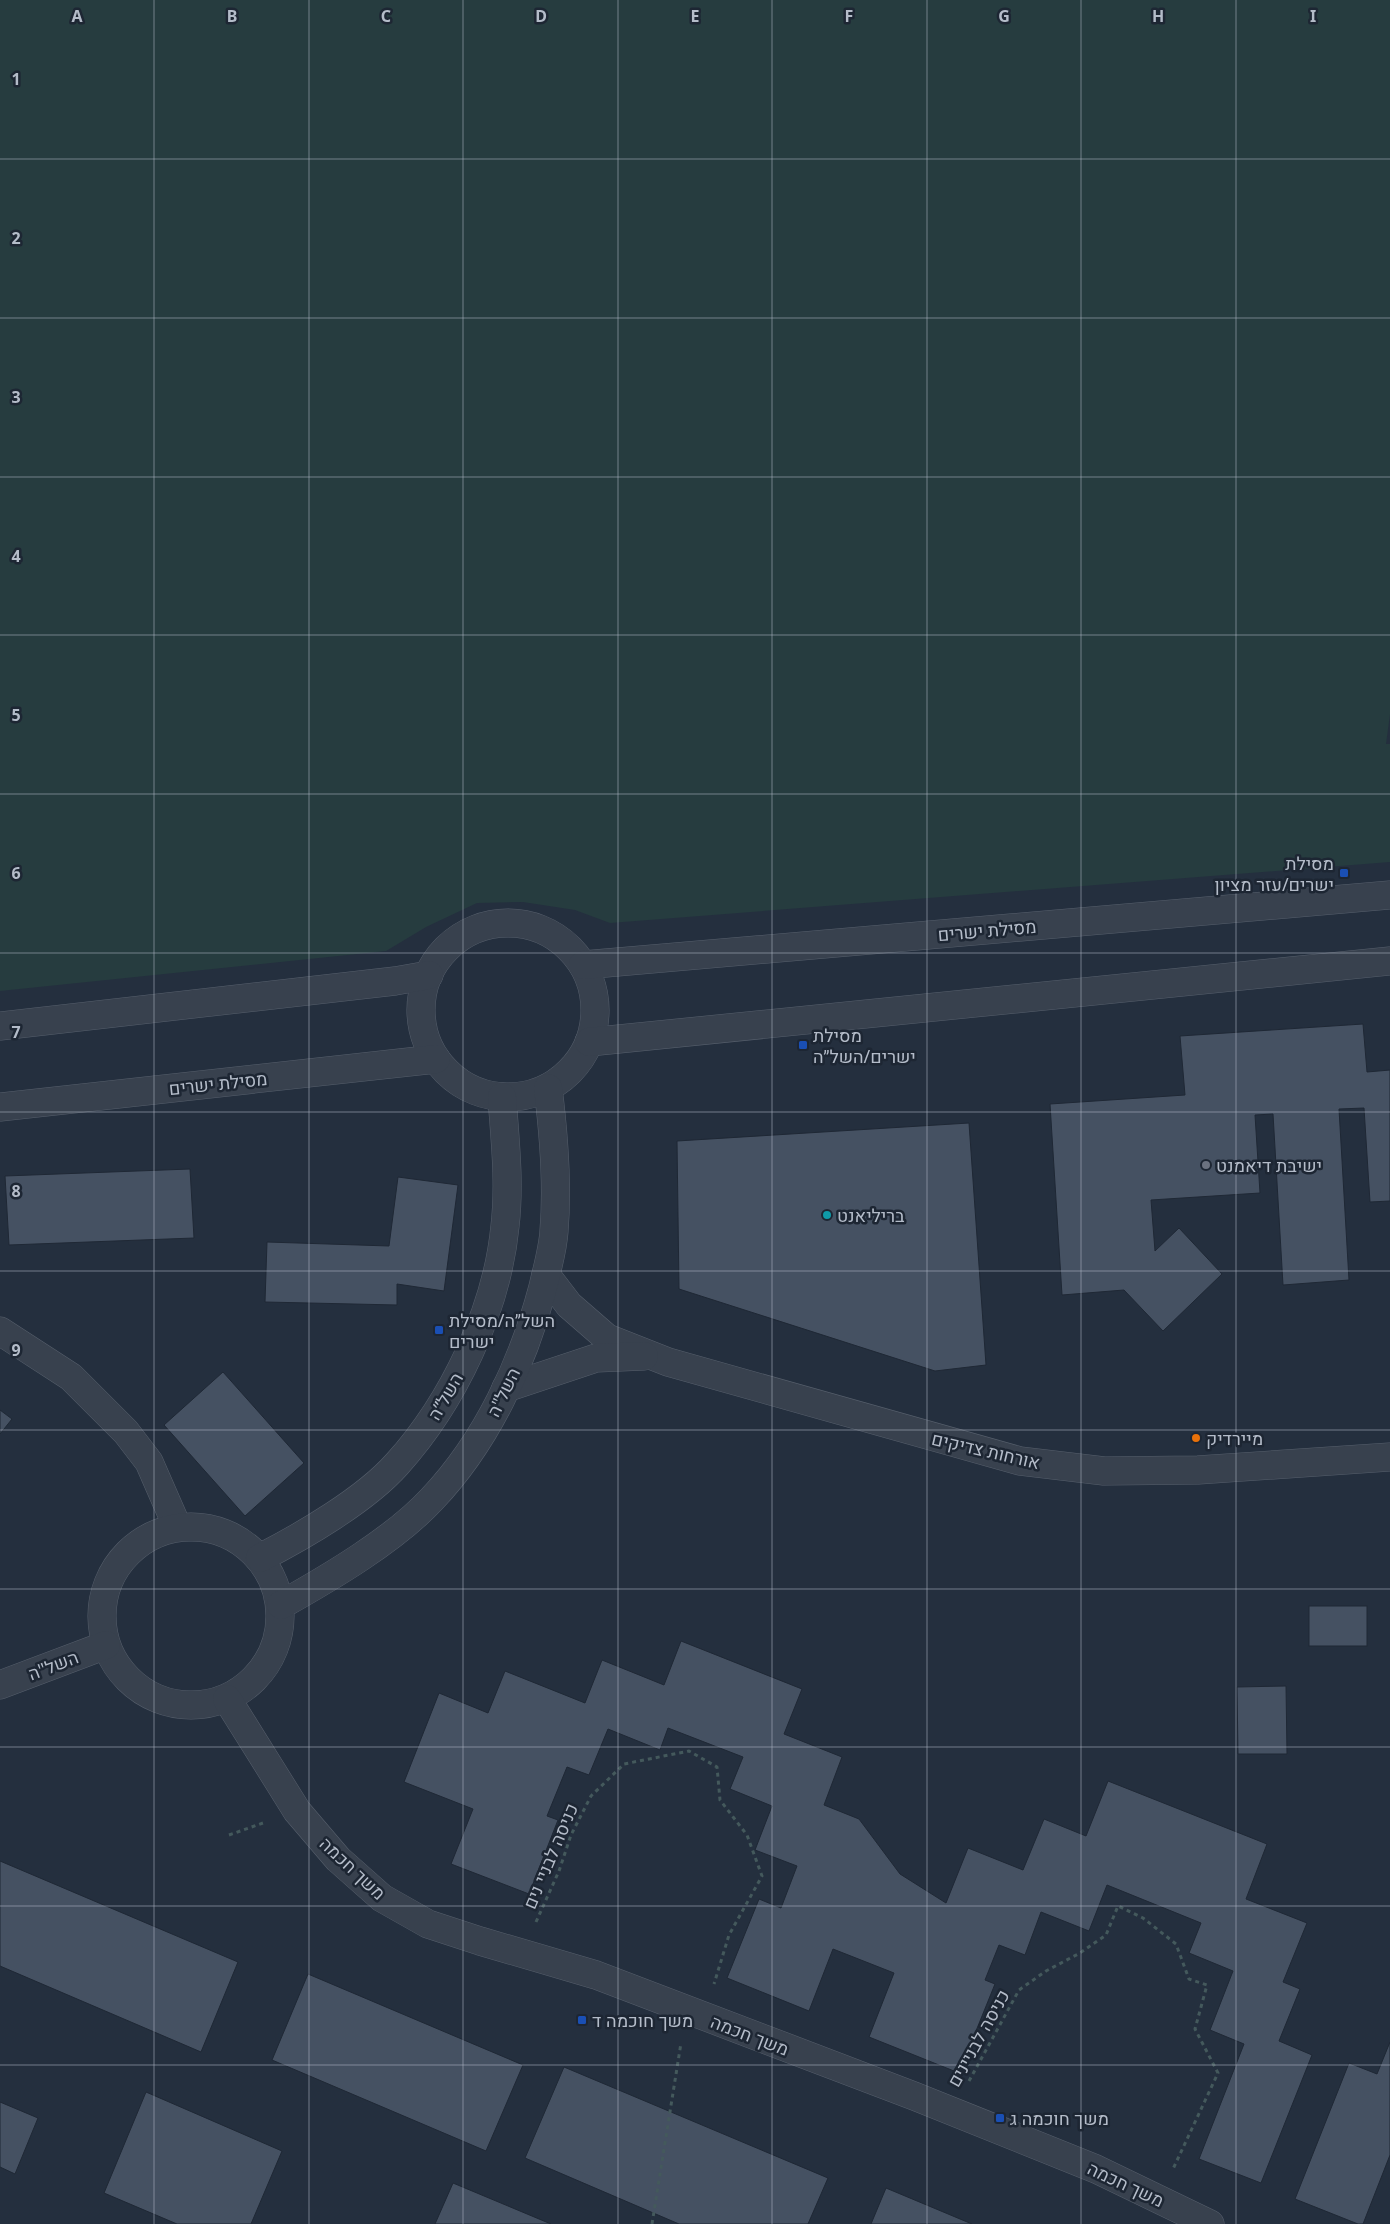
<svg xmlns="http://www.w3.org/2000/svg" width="1390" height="2224" font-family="'Noto Sans',Heebo,sans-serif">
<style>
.green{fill:#263c3f}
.building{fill:#455162;stroke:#1f2835}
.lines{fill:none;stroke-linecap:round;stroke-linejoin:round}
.minor-casing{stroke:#565f6c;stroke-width:29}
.path{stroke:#44595c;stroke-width:3;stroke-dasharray:4 4;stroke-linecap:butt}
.minor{stroke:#38414e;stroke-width:28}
.grid{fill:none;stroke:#b4bcc9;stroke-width:1;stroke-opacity:0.55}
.transit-dot{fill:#1a4fb4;stroke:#1d2633;stroke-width:2}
.worship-dot{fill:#6b7280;stroke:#1d2633;stroke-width:2}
.culture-dot{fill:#0f9aa8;stroke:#1d2633;stroke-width:2}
.food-dot{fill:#e8710a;stroke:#1d2633;stroke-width:2}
.labels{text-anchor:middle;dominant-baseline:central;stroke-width:5;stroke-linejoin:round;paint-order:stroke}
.poi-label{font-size:18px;fill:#b4bcc9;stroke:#1d2633;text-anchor:start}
.street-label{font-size:18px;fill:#b4bcc9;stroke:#1d2633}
.grid-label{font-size:16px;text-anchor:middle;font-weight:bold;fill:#b4bcc9;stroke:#1d2633;stroke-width:5;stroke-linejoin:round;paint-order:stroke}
</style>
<rect width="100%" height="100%" fill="#242f3e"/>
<!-- green -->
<path class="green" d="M0,0H1390V714L1386,744H1390V862L610,923L575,910L523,902L477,903L426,927L386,951L0,991Z"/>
<!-- building -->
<g class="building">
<path d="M1363,1024L1367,1072L1390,1070V1201L1370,1202L1364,1108L1339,1109L1349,1280L1283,1285L1273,1114L1255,1115L1260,1193L1151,1200L1155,1251L1179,1228L1222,1274L1163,1331L1124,1290L1062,1295L1050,1104L1185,1095L1180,1036Z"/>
<path d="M969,1123L986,1365L935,1371L679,1289L677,1141Z"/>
<path d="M190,1169L194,1238L9,1245L5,1176Z"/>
<path d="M398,1177L458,1185L444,1291L397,1284V1305L265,1302L267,1242L389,1246Z"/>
<path d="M223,1372L304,1463L245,1516L164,1425Z"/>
<path d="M0,1410L12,1419L0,1434Z"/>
<rect x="1309" y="1606" width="58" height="40"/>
<path d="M681,1641L802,1689L784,1734L842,1757L824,1805L859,1819L900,1874L946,1903L968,1848L1023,1870L1044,1819L1086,1836L1108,1781L1267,1844L1246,1899L1307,1923L1283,1982L1300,1989L1279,2041L1312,2055L1261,2183L1199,2159L1244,2044L1210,2030L1233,1971L1189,1953L1201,1923L1107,1885L1089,1931L1041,1912L1025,1955L999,1945L985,1980L995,1984L959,2073L869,2037L894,1973L833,1949L809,2011L727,1978L759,1899L781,1908L797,1866L755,1850L772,1806L730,1789L743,1757L668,1728L660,1750L608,1729L589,1775L567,1767L547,1816L558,1820L529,1894L451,1864L473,1809L404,1782L439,1693L488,1713L505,1671L585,1703L602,1660L664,1685Z"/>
<path d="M1286,1686L1287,1754H1238L1237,1687Z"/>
<path d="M0,1861L238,1962L201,2052L0,1966Z"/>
<path d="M308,1974L523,2065L486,2151L272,2060Z"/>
<path d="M1390,2042V2155L1363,2224H1358L1295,2199L1349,2063L1377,2074Z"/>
<path d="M564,2067L828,2178L808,2224H679L525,2158Z"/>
<path d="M146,2092L282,2151L251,2224H177L104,2193Z"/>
<path d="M0,2102L38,2118L15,2174L0,2167Z"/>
<path d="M453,2183L551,2224H435Z"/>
<path d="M886,2188L972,2224H871Z"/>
</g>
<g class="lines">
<!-- minor casing -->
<g class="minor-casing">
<g id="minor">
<circle cx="508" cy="1010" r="87"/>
<path d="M583,965L1390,895"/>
<path d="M0,1026L395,981L429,975"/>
<path d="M589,1042L1390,961"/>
<path d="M0,1107L436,1059"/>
<path d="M546,1275L569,1305L607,1338L668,1362L1020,1461L1104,1471L1198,1470L1390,1457"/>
<path d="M0,1331L71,1377L126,1432L149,1462L177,1526"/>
<path d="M506,1388L596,1358L644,1356"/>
<circle cx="191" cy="1616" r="89"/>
<path d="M260,1558C303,1536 365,1500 397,1464C453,1402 497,1310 505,1226C510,1183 505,1140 502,1097"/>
<path d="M281,1605C329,1578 394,1540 432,1499C487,1441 523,1363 543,1287C547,1269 553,1249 554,1231C558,1183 554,1136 548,1088"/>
<path d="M0,1685L106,1645"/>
<path d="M227,1699L297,1811L338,1859L382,1898L428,1924L480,1941L596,1975L914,2096L1096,2169L1210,2224"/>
</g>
</g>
<!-- path -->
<g class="path">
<path d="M229,1835L263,1823"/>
<path d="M536,1922L559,1871L571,1835L591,1796L624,1764L689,1751L717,1767L720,1800L747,1835L762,1876L729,1935L714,1984"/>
<path d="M969,2081L1019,1990L1046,1971L1080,1953L1106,1935L1118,1906L1143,1918L1176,1944L1189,1979L1207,1985L1195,2029L1218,2073L1173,2169"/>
<path d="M652,2224L681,2043"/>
</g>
<!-- minor -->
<use href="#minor" class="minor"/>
</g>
<!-- grid -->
<path class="grid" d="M154,0V2224M309,0V2224M463,0V2224M618,0V2224M772,0V2224M927,0V2224M1081,0V2224M1236,0V2224M0,159H1390M0,318H1390M0,477H1390M0,635H1390M0,794H1390M0,953H1390M0,1112H1390M0,1271H1390M0,1430H1390M0,1589H1390M0,1747H1390M0,1906H1390M0,2065H1390"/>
<!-- markers -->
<g class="transit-dot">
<rect x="1339" y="868" width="10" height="10" rx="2.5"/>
<rect x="798" y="1040" width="10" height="10" rx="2.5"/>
<rect x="434" y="1325" width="10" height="10" rx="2.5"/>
<rect x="577" y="2015" width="10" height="10" rx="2.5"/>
<rect x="995" y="2113" width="10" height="10" rx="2.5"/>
</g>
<circle class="worship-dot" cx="1206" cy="1165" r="5"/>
<circle class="culture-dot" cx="827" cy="1215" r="5"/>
<circle class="food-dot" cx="1196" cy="1438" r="5"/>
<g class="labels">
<!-- poi labels -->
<g class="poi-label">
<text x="1334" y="863" text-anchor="end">מסילת<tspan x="1334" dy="21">ישרים/עזר מציון</tspan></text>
<text x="813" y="1035">מסילת<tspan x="813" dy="21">ישרים/השל״ה</tspan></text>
<text x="1216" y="1165">ישיבת דיאמנט</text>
<text x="837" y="1215">בריליאנט</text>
<text x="449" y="1320">השל״ה/מסילת<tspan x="449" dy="21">ישרים</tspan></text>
<text x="1206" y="1438">מיירדיק</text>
<text x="592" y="2020">משך חוכמה ד</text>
<text x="1010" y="2118">משך חוכמה ג</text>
</g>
<!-- street labels -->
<g class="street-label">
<text transform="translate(987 930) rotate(-5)">מסילת ישרים</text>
<text transform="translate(218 1083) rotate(-6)">מסילת ישרים</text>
<text transform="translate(503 1392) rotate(-64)">השל"ה</text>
<text transform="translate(445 1396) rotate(-60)">השל”ה</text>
<text transform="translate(986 1450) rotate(13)">אורחות צדיקים</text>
<text transform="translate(53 1665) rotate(-21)">השל"ה</text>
<text transform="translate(550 1856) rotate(-67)">כניסה לבניי נים</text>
<text transform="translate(353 1868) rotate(43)">משך חכמה</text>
<text transform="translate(750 2035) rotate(21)">משך חכמה</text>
<text transform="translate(978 2038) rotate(-61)">כניסה לבניינים</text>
<text transform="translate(1126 2184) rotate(25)">משך חכמה</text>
</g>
</g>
<g class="grid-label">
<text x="77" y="22">A</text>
<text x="232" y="22">B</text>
<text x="386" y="22">C</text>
<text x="541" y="22">D</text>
<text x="695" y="22">E</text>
<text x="849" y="22">F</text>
<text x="1004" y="22">G</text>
<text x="1158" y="22">H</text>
<text x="1313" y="22">I</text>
<text x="16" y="85">1</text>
<text x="16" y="244">2</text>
<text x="16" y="403">3</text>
<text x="16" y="562">4</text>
<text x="16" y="721">5</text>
<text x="16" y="879">6</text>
<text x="16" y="1038">7</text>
<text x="16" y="1197">8</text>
<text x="16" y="1356">9</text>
</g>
</svg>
